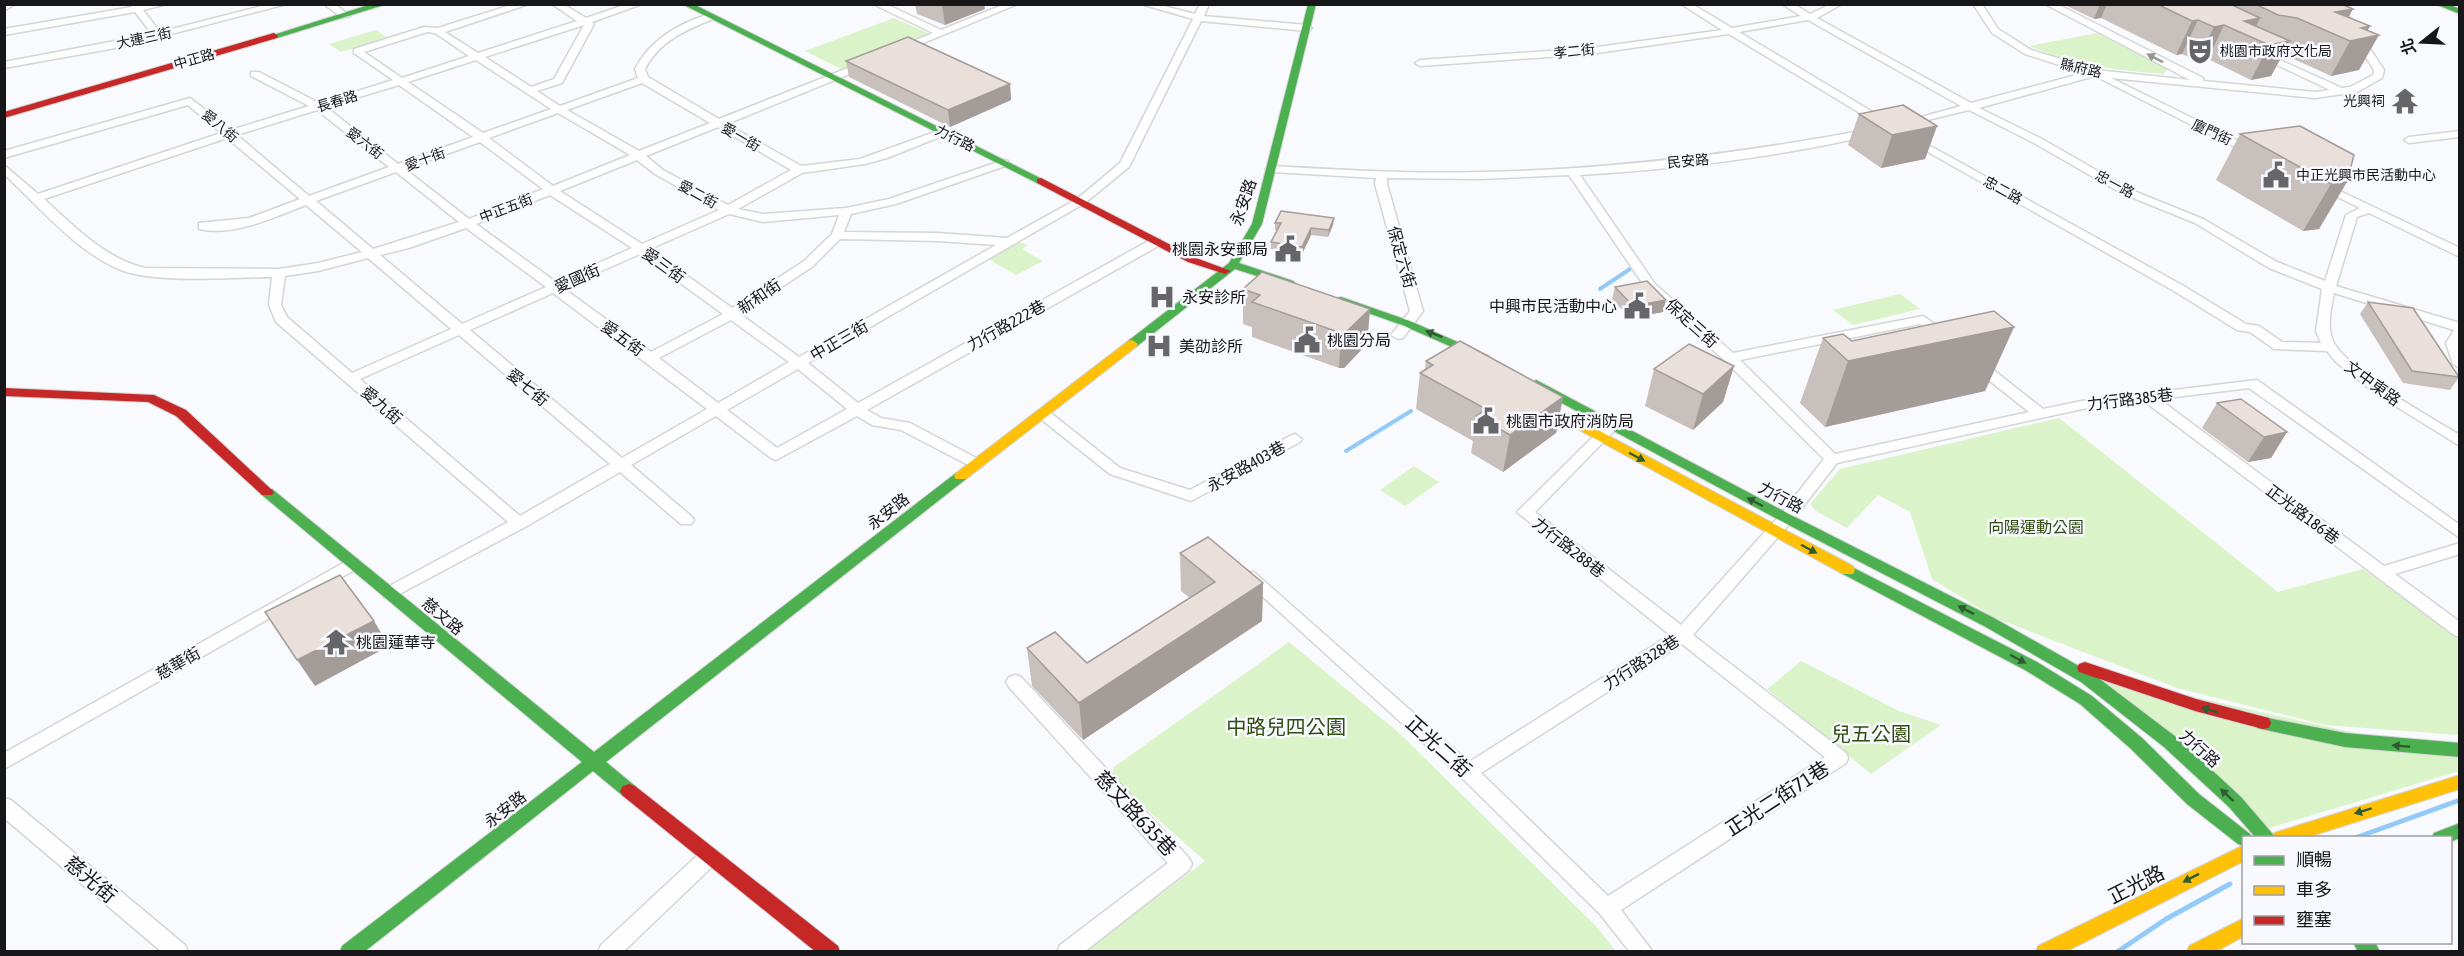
<svg xmlns="http://www.w3.org/2000/svg" width="2464" height="956" font-family="'Asap Condensed','Noto Sans TC',sans-serif">
<style>
.green{fill:#dbf3c9}
.lines{fill:none;stroke-linecap:round;stroke-linejoin:round}
.stream-far1{stroke:#93caf8;stroke-width:4}
.stream{stroke:#93caf8;stroke-width:5}
.street-casing{stroke:#d4d5d7;stroke-width:3}
.fast-casing{stroke:#d4d5d7;stroke-width:2}
.slow-casing{stroke:#d4d5d7;stroke-width:2}
.jam-casing{stroke:#d4d5d7;stroke-width:2}
.street{fill:#fefeff;fill-rule:evenodd}
.fast{fill:#4caf50;fill-rule:evenodd}
.slow{fill:#ffc107;fill-rule:evenodd}
.jam{fill:#c62828;fill-rule:evenodd}
.wall{fill:#c8c0bc}
.shaded-wall{fill:#a39c99}
.building{fill:#e9dfdb;stroke:#a39c99;stroke-width:1.5}
.oneway{fill:#969698}
.oneway2{fill:#2f5b32}
.labels{text-anchor:middle;dominant-baseline:central;stroke-width:5;stroke-linejoin:round;paint-order:stroke}
.far-street-label{font-size:14px;fill:#171719;stroke:#f8f9fe}
.far-poi-label{font-size:14px;fill:#171719;stroke:#f8f9fe;text-anchor:start}
.street-label{font-size:16px;fill:#171719;stroke:#f8f9fe}
.poi-label{font-size:16px;fill:#171719;stroke:#f8f9fe;text-anchor:start}
.park-label{font-size:16px;fill:#314c10;stroke:#f8f9fe}
.near-park-label{font-size:20px;fill:#314c10;stroke:#f8f9fe}
.near-street-label{font-size:20px;fill:#171719;stroke:#f8f9fe}
</style>
<rect width="100%" height="100%" fill="#f9fafd"/>
<!-- green -->
<g class="green">
<path d="M894,18L930,34L841,69L805,51Z"/>
<path d="M376,30L388,38L341,52L329,44Z"/>
<path d="M2097,33L2167,69L2164,74C2114,70 2076,66 2029,46Z"/>
<path d="M1011,243H1022L1028,245L1022,249L1043,261L1016,275L985,257Z"/>
<path d="M1900,294L1920,309L1853,325L1833,310Z"/>
<path d="M2059,418L2278,592L2363,569L2459,638V735L2325,725L2177,688L1995,618L1932,579L1910,512L1878,495L1847,528L1816,511L1810,504L1840,469Z"/>
<path d="M1414,466L1439,482L1405,506L1380,490Z"/>
<path d="M1289,642L1397,731L1595,925L1616,951L1083,952L1205,861L1110,777L1114,767Z"/>
<path d="M1801,661L1899,711L1941,725L1871,774L1767,689Z"/>
<path d="M2091,674L2459,756V771L2269,828Z"/>
</g>
<g class="lines">
<!-- stream-far1 -->
<g class="stream-far1">
<path d="M1600,289L1630,269"/>
<path d="M1346,451L1411,411"/>
</g>
<!-- stream -->
<g class="stream">
<path d="M2355,838L2460,800"/>
<path d="M2117,952L2166,919L2230,884"/>
</g>
<!-- street casing -->
<g class="street-casing">
<g id="street">
<path d="M4,4H15L4,11Z"/>
<path d="M132,4H167L143,10L160,32L270,4H287L121,47L4,68V62L152,34L135,12L4,35V29L132,7Z"/>
<path d="M324,4H335L350,16L342,18Z"/>
<path d="M514,4H529L445,32L478,53L577,21L552,4H563L586,18L627,4H642L592,22L594,24L562,83L537,91L560,106L638,78L635,69C650,40 679,23 710,14L715,17L713,19C686,30 659,41 645,69L648,77L719,119L863,62H869V66L727,124L801,166L860,159L943,129L947,130V134L887,158L865,164L802,173L738,209L763,214L846,208L889,199L1004,160L1008,161V165L896,204L851,214L844,232L938,233L1007,238L1077,199L1120,163L1193,19L1141,4H1156L1195,14L1200,4H1209L1204,16L1307,25L1312,28L1307,31L1201,21L1129,167L1085,203L808,363L858,403L1152,239H1160V245L867,410L881,418L910,423L982,461L984,464L982,467H972L901,430L872,425L857,416L776,460L771,458L716,416L631,465L691,516L694,520L691,524H681L620,472L525,527L390,599L384,597L382,593L384,589L508,522L276,322L269,305L272,277C232,277 157,284 121,270C78,253 38,206 4,174V165L38,194L221,133L188,105L4,158V151L190,98L231,130L309,106L251,76V72H259L319,103L393,80L354,53V49L424,27L438,28ZM584,25L554,79L531,87L485,57ZM427,32L435,33L469,56L402,78L364,52ZM476,60L551,109L483,133L408,82ZM642,83L710,123L639,151L567,110ZM399,85L473,137L398,164L326,107ZM317,110L389,167L309,196L237,135ZM558,113L630,155L553,186L489,138ZM718,127L791,170L728,205L663,170L646,156ZM227,138L300,199L249,218L199,223V229C234,237 274,217 306,205L362,252L318,263L279,269L145,268C104,258 75,227 44,199ZM480,142L543,189L469,219L405,169ZM637,160L655,174L719,210L642,244L560,191ZM396,172L459,222L373,249L316,201ZM550,195L632,248L556,282L476,224ZM729,214L763,222L839,215L832,234L804,261L732,308L650,249ZM466,228L546,287L462,324L380,255L409,248ZM840,239L938,241L996,245L799,357L740,314L812,267ZM640,254L723,314L651,352L563,288ZM368,258L451,329L352,373L287,317L281,305L285,276L318,271ZM553,293L707,409L622,458L470,330ZM731,320L789,362L718,403L659,358ZM459,335L610,464L520,516L360,379ZM798,369L847,409L777,448L727,410Z"/>
<path d="M873,4H886L941,30L1005,4H1018L899,53L894,50L896,48L933,33Z"/>
<path d="M1681,4H1692L1732,28L1801,16L1782,4H1794L1810,14L1831,4H1842L1817,18L1971,103L2084,73L2025,54L1992,33L1973,4H1982L1998,29L2031,50L2096,70L2190,80L2045,4H2057L2203,78V81L2315,92L2330,90L2256,55L2264,53L2342,88L2350,87L2373,75L2374,70L2332,4H2341L2384,70L2382,78L2357,92L2315,98L2111,78L2257,150V154H2249L2095,76L1979,108L2042,139L2129,189L2203,219L2277,262L2325,281L2346,215L2360,208L2319,188L2317,186L2323,183L2460,248V257L2369,213L2357,217L2336,286L2460,323V368L2453,364L2446,343L2454,330L2334,293C2331,309 2326,328 2334,343C2352,373 2428,416 2460,435V446L2376,394L2336,362L2327,351L2274,349L2250,332L2237,330L2174,291L1905,139L1910,136L1914,137L2182,285L2246,324L2259,326L2282,342L2321,343L2316,331L2322,289L2269,268L2195,223L2121,193L2034,143L1969,110L1903,126V122L1961,106L1808,20L1739,32L1886,120V124H1878L1729,34L1590,54L1420,66L1415,63L1420,60L1590,48L1722,30Z"/>
<path d="M1872,129L1877,132L1876,134C1780,157 1678,169 1580,175L1655,284L1733,353L1923,316L1949,334L1951,337L1949,340H1939L1920,324L1740,360L1835,454L2029,412L1971,366L1969,363L1976,359L1981,360L2043,409L2082,401L2257,380L2460,525V538L2249,388L2159,399L2384,566L2460,543V554L2395,574L2460,622V637L2454,635L2144,401L2082,409L1837,463L1791,522L1693,635L1846,753L1848,758L1846,763L1621,910L1653,952H1630L1600,914L1461,777L1240,576L1242,572H1254L1469,762L1670,635L1517,512L1604,426L1609,424L1616,429L1535,512L1681,625L1781,514L1824,459L1725,361L1647,290L1569,175L1479,179L1387,178V184L1423,311L1403,338L1398,339L1391,335L1410,311L1375,184L1376,178L1272,172L1266,169L1272,166C1342,170 1411,174 1480,172C1612,170 1742,153 1872,129ZM1682,644L1825,757L1608,896L1481,773Z"/>
<path d="M2460,131V137L2409,143L2404,140L2409,137Z"/>
<path d="M1042,409L1047,410L1120,468L1190,490L1290,436L1295,434L1302,439L1300,442L1191,501L1110,474L1037,416L1035,413Z"/>
<path d="M352,558L358,560L360,564L358,568L4,769V753Z"/>
<path d="M1015,675L1021,677L1189,858L1192,864L1189,870L1084,952H1057L1060,945L1168,863L1009,687L1006,682L1009,677Z"/>
<path d="M4,798L11,800L185,945L188,952H162L4,818Z"/>
<path d="M709,848L716,851L719,857L716,863L623,952H598L601,945L702,851Z"/>
</g>
</g>
<!-- fast casing -->
<g class="fast-casing">
<g id="fast">
<path d="M372,4H387L277,38L270,36Z"/>
<path d="M682,4H693L1046,181L1045,183H1037Z"/>
<path d="M1308,4H1316L1262,224L1239,263L1293,281L1295,283L1289,286L1235,269L1136,347H1128L1126,344L1128,341L1229,263L1252,224Z"/>
<path d="M2435,4H2448L2460,9V14Z"/>
<path d="M1341,297L1410,321L1489,356L1483,360L1479,359L1402,325L1337,302V298Z"/>
<path d="M1536,380L1791,515L1994,618L2093,674L2176,737L2241,797L2276,838H2256L2229,807L2164,747L2081,682L1984,626L1781,521L1532,387L1530,384Z"/>
<path d="M961,472L966,473L968,476L966,479L606,762L635,786L638,791L635,796L629,798L623,796L593,771L364,952H340L342,946L582,762L262,495L260,492L262,489H272L594,752L956,473Z"/>
<path d="M1848,565L2037,662L2092,696L2142,738L2199,794L2250,834L2252,838H2244V846L2238,844L2187,804L2130,748L2080,704L2025,670L1843,574L1841,570L1843,566Z"/>
<path d="M2263,717L2345,733L2460,743V757L2345,747L2257,728L2255,723L2257,718Z"/>
<path d="M2460,823V838L2450,842V838H2431L2434,833Z"/>
<path d="M2353,942H2375L2380,952H2358Z"/>
</g>
</g>
<!-- slow casing -->
<g class="slow-casing">
<g id="slow">
<path d="M1132,340L1138,344L1136,347L966,479H956L954,476L956,473L1128,341Z"/>
<path d="M1566,413L1853,566L1855,570L1853,574H1843L1561,420L1560,417Z"/>
<path d="M2460,775V789L2305,838H2271L2274,833L2280,831Z"/>
<path d="M2244,845V861L2065,952H2036L2038,946Z"/>
<path d="M2244,918V936L2215,952H2187L2189,946Z"/>
</g>
</g>
<!-- jam casing -->
<g class="jam-casing">
<g id="jam">
<path d="M274,33L278,36L277,38L4,118V112Z"/>
<path d="M1041,178L1196,258L1231,271L1225,274L1188,262L1037,183V179Z"/>
<path d="M4,388L154,395L186,410L274,492L272,495H262L176,416L148,402L4,396Z"/>
<path d="M2085,662L2196,699L2269,718L2271,723L2269,728L2263,729L2195,711L2079,672L2077,668L2079,664Z"/>
<path d="M629,784L635,786L838,946L840,952H816L623,796L620,791L623,786Z"/>
</g>
</g>
<!-- street -->
<use href="#street" class="street"/>
<!-- fast -->
<use href="#fast" class="fast"/>
<!-- slow -->
<use href="#slow" class="slow"/>
<!-- jam -->
<use href="#jam" class="jam"/>
</g>
<!-- wall -->
<g class="wall">
<path d="M915,4H984L985,9L945,25L917,14Z"/>
<path d="M2068,4H2348L2349,7L2353,9L2348,17L2370,26L2367,31L2359,70L2331,76L2283,54L2271,76L2251,80L2208,59L2197,61L2182,54L2176,55L2101,18L2094,19L2067,6Z"/>
<path d="M846,61L1010,84L1011,100L950,127L849,77Z"/>
<path d="M1859,114L1937,126L1925,159L1881,168L1848,145Z"/>
<path d="M2240,134L2354,155L2319,229L2303,231L2216,180Z"/>
<path d="M1275,223L1333,225L1328,237L1311,235L1302,254L1271,249V242L1277,230H1275Z"/>
<path d="M1615,287L1663,312L1630,318L1612,299Z"/>
<path d="M1243,289L1370,309L1367,344L1344,368H1339L1252,337V327L1243,324Z"/>
<path d="M2368,302L2459,377L2450,390L2403,383L2360,314Z"/>
<path d="M2014,327L1985,391L1825,427L1800,403L1823,338L1852,341Z"/>
<path d="M1426,361L1563,397L1556,433L1503,472L1471,453L1473,441L1416,409L1420,373L1425,369Z"/>
<path d="M1734,366L1723,402L1693,430L1645,406L1654,369Z"/>
<path d="M2217,403L2287,432L2271,458L2248,462L2202,428Z"/>
<path d="M1180,553L1263,583L1262,621L1083,740L1032,686L1027,648L1087,663L1190,598L1181,591Z"/>
</g>
<!-- shaded-wall -->
<g class="shaded-wall">
<path d="M944,4H984L985,9L945,25L942,5Z"/>
<path d="M2100,4H2107L2101,18L2094,19Z"/>
<path d="M2349,5L2347,10L2353,9L2338,36L2335,12L2346,6Z"/>
<path d="M2260,18L2251,37L2244,21Z"/>
<path d="M2198,20L2182,54L2176,55L2192,21Z"/>
<path d="M2224,25L2208,59L2197,61L2214,27Z"/>
<path d="M2370,26L2363,38L2379,35L2359,70L2331,76L2350,41L2361,28Z"/>
<path d="M2290,41L2271,76L2251,80L2269,45Z"/>
<path d="M1010,84L1011,100L950,127L948,110Z"/>
<path d="M1937,126L1925,159L1881,168L1892,135Z"/>
<path d="M2347,182L2319,229L2303,231L2331,184Z"/>
<path d="M1334,218L1333,225L1328,237L1329,230Z"/>
<path d="M1311,228V235L1302,254V247Z"/>
<path d="M1666,300L1663,312L1630,318L1633,306Z"/>
<path d="M1370,309L1367,344L1344,368H1339L1341,333Z"/>
<path d="M2014,327L1985,391L1825,427L1848,361Z"/>
<path d="M1734,366L1723,402L1693,430L1703,394Z"/>
<path d="M1563,397L1556,433L1503,472L1510,435Z"/>
<path d="M2287,432L2271,458L2248,462L2264,437Z"/>
<path d="M1263,583L1262,621L1083,740L1079,703Z"/>
<path d="M374,621L389,646L315,686L297,660Z"/>
</g>
<!-- building -->
<g class="building">
<path d="M2157,4H2230L2260,18L2244,21L2290,41L2269,45L2224,25L2214,27L2198,20L2192,21Z"/>
<path d="M2255,4H2348L2349,5L2346,6L2353,9L2335,12L2370,26L2361,28L2379,35L2350,41L2297,18L2278,15Z"/>
<path d="M908,37L1010,84L948,110L846,61Z"/>
<path d="M1903,105L1937,126L1892,135L1859,114Z"/>
<path d="M2300,126L2354,155L2347,182L2331,184L2240,134Z"/>
<path d="M1281,211L1334,218L1329,230L1311,228L1302,247L1271,242L1281,223H1275Z"/>
<path d="M1262,272L1370,309L1346,332L1341,333L1252,302L1260,295L1243,289Z"/>
<path d="M1647,281L1666,300L1633,306L1615,287Z"/>
<path d="M2368,302L2413,308L2459,377L2412,371Z"/>
<path d="M1994,311L2014,327L1848,361L1823,338L1843,334L1852,341Z"/>
<path d="M1460,341L1563,397L1510,435L1476,416L1486,409L1420,373L1433,365L1426,361Z"/>
<path d="M1689,344L1734,366L1703,394L1654,369Z"/>
<path d="M2241,399L2287,432L2264,437L2217,403Z"/>
<path d="M1208,537L1263,583L1079,703L1027,648L1055,632L1087,663L1215,582L1180,553Z"/>
<path d="M340,575L374,621L297,660L265,612Z"/>
</g>
<!-- one-way arrows -->
<defs><path id="oneway-solid" d="M-6-.8H1V-3.2L6.5 0L1 3.2V.8H-6Z" transform="scale(1.5)"/></defs>
<use class="oneway" href="#oneway-solid" transform="translate(2155 58) rotate(-153)"/>
<g class="oneway2">
<use href="#oneway-solid" transform="translate(1434 334) rotate(-159)"/>
<use href="#oneway-solid" transform="translate(1637 457) rotate(28)"/>
<use href="#oneway-solid" transform="translate(1755 502) rotate(-152)"/>
<use href="#oneway-solid" transform="translate(1809 549) rotate(28)"/>
<use href="#oneway-solid" transform="translate(1966 610) rotate(-153)"/>
<use href="#oneway-solid" transform="translate(2018 659) rotate(28)"/>
<use href="#oneway-solid" transform="translate(2210 710) rotate(-163)"/>
<use href="#oneway-solid" transform="translate(2401 746) rotate(-175)"/>
<use href="#oneway-solid" transform="translate(2227 795) rotate(-137)"/>
<use href="#oneway-solid" transform="translate(2363 811) rotate(163)"/>
<use href="#oneway-solid" transform="translate(2191 878) rotate(153)"/>
</g>
<!-- icons -->
<defs>
<g id="theatre-bare" transform="scale(2.07)"><path d="M-5-5.5Q0-4 5-5.5V0Q5 5 0 6Q-5 5-5 0ZM-3.3-2.5H-1v1.5H-3.3ZM1-2.5H3.3v1.5H1ZM-2.8 1Q0 5.5 2.8 1Z" fill="#666669" stroke="#f8f9fe" stroke-width="2.5" paint-order="stroke"/></g>
<g id="temple-bare" transform="scale(2.07)"><path d="M0-6L5-2H3V0L6.5 2.5H4V6H1.5V3h-3V6H-4V2.5H-6.5L-3 0V-2H-5Z" fill="#666669" stroke="#f8f9fe" stroke-width="2.5" paint-order="stroke"/></g>
<g id="civic-bare" transform="scale(2.07)"><path d="M-.6-6.5H3V-4.5H.6V-3L4-1V1h2V6H-6V1h2V-1L-.6-3ZM-1.2 2.5V6h2.4V2.5Z" fill="#666669" stroke="#f8f9fe" stroke-width="2.5" paint-order="stroke"/></g>
<g id="hospital-bare" transform="scale(2.07)"><path d="M-5-5h3v3.5h4V-5h3V5h-3V1.5h-4V5h-3Z" fill="#666669" stroke="#f8f9fe" stroke-width="2.5" paint-order="stroke"/></g>
</defs>
<g fill-rule="evenodd">
<use href="#theatre-bare" x="2200" y="51"/>
<use href="#temple-bare" x="2405" y="101"/>
<use href="#civic-bare" x="2276" y="175"/>
<use href="#civic-bare" x="1288" y="249"/>
<use href="#hospital-bare" x="1162" y="297"/>
<use href="#civic-bare" x="1637" y="306"/>
<use href="#civic-bare" x="1307" y="340"/>
<use href="#hospital-bare" x="1159" y="346"/>
<use href="#civic-bare" x="1486" y="421"/>
<use href="#temple-bare" x="336" y="642"/>
</g>
<g class="labels">
<!-- far-street labels -->
<g class="far-street-label">
<text transform="translate(144 38) rotate(-12)">大連三街</text>
<text transform="translate(1574 51) rotate(-6)">孝二街</text>
<text transform="translate(194 59) rotate(-16)">中正路</text>
<text transform="translate(2081 68) rotate(13)">縣府路</text>
<text transform="translate(337 101) rotate(-17)">長春路</text>
<text transform="translate(220 126) rotate(40)">愛八街</text>
<text transform="translate(2212 132) rotate(25)">廈門街</text>
<text transform="translate(741 137) rotate(30)">愛一街</text>
<text transform="translate(955 138) rotate(26)">力行路</text>
<text transform="translate(365 143) rotate(38)">愛六街</text>
<text transform="translate(425 159) rotate(-20)">愛十街</text>
<text transform="translate(1688 161) rotate(-5)">民安路</text>
<text transform="translate(2115 184) rotate(28)">忠一路</text>
<text transform="translate(2003 190) rotate(29)">忠二路</text>
<text transform="translate(698 194) rotate(29)">愛二街</text>
<text transform="translate(506 208) rotate(-21)">中正五街</text>
</g>
<!-- far-poi labels -->
<g class="far-poi-label">
<text x="2220" y="51">桃園市政府文化局</text>
<text x="2385" y="101" text-anchor="end">光興祠</text>
<text x="2296" y="175">中正光興市民活動中心</text>
</g>
<!-- street labels -->
<g class="street-label">
<text transform="translate(1243 202) rotate(-71)">永安路</text>
<text transform="translate(1402 257) rotate(74)">保定六街</text>
<text transform="translate(664 265) rotate(36)">愛三街</text>
<text transform="translate(577 278) rotate(-24)">愛國街</text>
<text transform="translate(759 296) rotate(-34)">新和街</text>
<text transform="translate(1692 323) rotate(42)">保定三街</text>
<text transform="translate(1006 325) rotate(-29)">力行路222巷</text>
<text transform="translate(623 338) rotate(36)">愛五街</text>
<text transform="translate(839 340) rotate(-30)">中正三街</text>
<text transform="translate(2373 383) rotate(36)">文中東路</text>
<text transform="translate(528 387) rotate(40)">愛七街</text>
<text transform="translate(2130 399) rotate(-7)">力行路385巷</text>
<text transform="translate(382 405) rotate(41)">愛九街</text>
<text transform="translate(1246 466) rotate(-29)">永安路403巷</text>
<text transform="translate(1781 497) rotate(28)">力行路</text>
<text transform="translate(888 511) rotate(-38)">永安路</text>
<text transform="translate(2303 514) rotate(37)">正光路186巷</text>
<text transform="translate(1569 547) rotate(38)">力行路288巷</text>
<text transform="translate(443 616) rotate(40)">慈文路</text>
<text transform="translate(1641 662) rotate(-33)">力行路328巷</text>
<text transform="translate(178 663) rotate(-30)">慈華街</text>
<text transform="translate(2200 748) rotate(42)">力行路</text>
<text transform="translate(505 809) rotate(-38)">永安路</text>
</g>
<!-- poi labels -->
<g class="poi-label">
<text x="1268" y="249" text-anchor="end">桃園永安郵局</text>
<text x="1182" y="297">永安診所</text>
<text x="1617" y="306" text-anchor="end">中興市民活動中心</text>
<text x="1327" y="340">桃園分局</text>
<text x="1179" y="346">美劭診所</text>
<text x="1506" y="421">桃園市政府消防局</text>
<text x="356" y="642">桃園蓮華寺</text>
</g>
<!-- park labels -->
<g class="park-label">
<text x="2036" y="527">向陽運動公園</text>
</g>
<!-- near-park labels -->
<g class="near-park-label">
<text x="1286" y="726">中路兒四公園</text>
<text x="1871" y="733">兒五公園</text>
</g>
<!-- near-street labels -->
<g class="near-street-label">
<text transform="translate(1439 746) rotate(42)">正光二街</text>
<text transform="translate(1777 798) rotate(-33)">正光二街71巷</text>
<text transform="translate(1136 813) rotate(47)">慈文路635巷</text>
<text transform="translate(91 879) rotate(40)">慈光街</text>
<text transform="translate(2136 884) rotate(-27)">正光路</text>
</g>
</g>
<!-- border -->
<rect width="2464" height="956" fill="none" stroke="#171719" stroke-width="12"/>
<!-- legend -->
<rect x="2242" y="836" width="210" height="108" fill="#f8f9fe" stroke="#9e9fa2" stroke-width="1.5"/>
<rect x="2254" y="856" width="30" height="9" fill="#4caf50" stroke="#9e9fa2" stroke-width="1.5"/>
<text x="2296" y="866" font-size="18" fill="#171719">順暢</text>
<rect x="2254" y="886" width="30" height="9" fill="#ffc107" stroke="#9e9fa2" stroke-width="1.5"/>
<text x="2296" y="896" font-size="18" fill="#171719">車多</text>
<rect x="2254" y="916" width="30" height="9" fill="#c62828" stroke="#9e9fa2" stroke-width="1.5"/>
<text x="2296" y="926" font-size="18" fill="#171719">壅塞</text>
<!-- north arrow -->
<g transform="translate(2422 42) rotate(252)" stroke="#f8f9fe" stroke-width="4.5" paint-order="stroke">
<path d="M0-4.5L10 22L0 15L-10 22Z" fill="#171719"/>
<text y="-9" font-size="16" font-weight="bold" text-anchor="middle" fill="#171719">北</text>
</g>
</svg>
